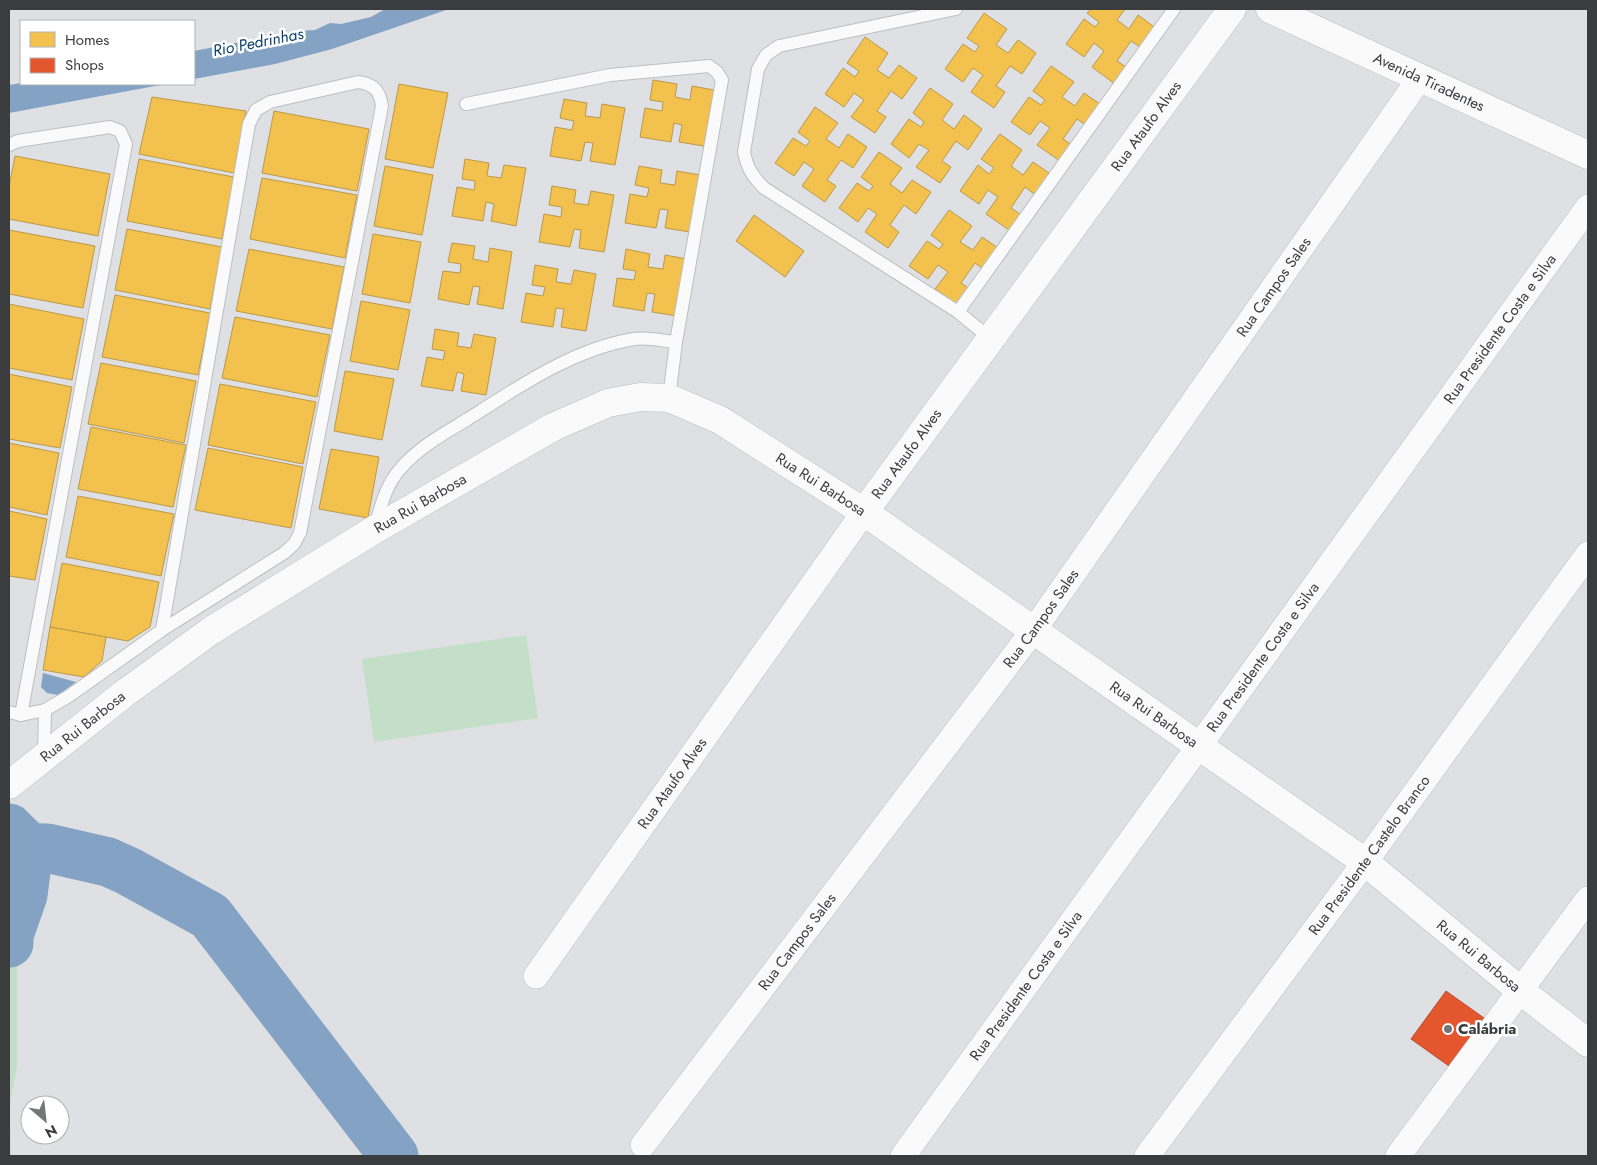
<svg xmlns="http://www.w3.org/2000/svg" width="1597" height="1165" font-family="Jost,sans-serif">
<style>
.green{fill:#c4dfc8}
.water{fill:#83a2c4}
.homes{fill:#f2c14e;stroke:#bb9949}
.shops{fill:#e4572e;stroke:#b14f33}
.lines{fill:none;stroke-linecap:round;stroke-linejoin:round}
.river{stroke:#83a2c4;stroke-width:49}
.lane-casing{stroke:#bcbec0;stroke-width:14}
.street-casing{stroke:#bcbec0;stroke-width:26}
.secondary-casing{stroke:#bcbec0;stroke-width:29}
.lane{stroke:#fafafb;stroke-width:12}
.street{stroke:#fafafb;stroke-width:25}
.secondary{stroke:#fafafb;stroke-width:28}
.poi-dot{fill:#747578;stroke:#fff;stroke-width:2}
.labels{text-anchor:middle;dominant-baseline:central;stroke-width:5;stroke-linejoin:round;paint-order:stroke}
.street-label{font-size:15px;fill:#3b3c3e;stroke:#fff}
.poi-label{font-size:15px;font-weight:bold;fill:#3b3c3e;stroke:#fff;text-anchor:start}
.water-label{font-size:16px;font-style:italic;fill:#0c3f6c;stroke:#fff}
</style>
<rect width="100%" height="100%" fill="#dee0e3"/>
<!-- green -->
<g class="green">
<path d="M526,635L538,718L374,742L362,659Z"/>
<path d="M12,811L83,839L166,866L216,892L388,1120L419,1156H376L362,1144L253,989L204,932L174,905L92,868L47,859L39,876L17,956V1065L10,1105L11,1156H9V896L12,884L9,875V814Z"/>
</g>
<!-- water -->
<g class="water">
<path d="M385,9H449L332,49L275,64L194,79V51L298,31L315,30L330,23L341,24L371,17Z"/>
<path d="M21,83V84H166L9,113V85Z"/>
<path d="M43,673L76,682L58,695L47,693L41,687Z"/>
</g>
<!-- homes -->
<g class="homes">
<path d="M1091,9H1125L1117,20L1129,29L1138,15L1157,29L1143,49L1131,41L1117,61L1126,67L1115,84L1092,67L1104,51L1094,43L1084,57L1066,44L1084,19L1095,27L1099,22L1087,13Z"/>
<path d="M984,13L1007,29L996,45L1008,53L1018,40L1036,53L1022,74L1010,66L996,86L1005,92L994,108L971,92L983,75L973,68L963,82L945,69L963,44L975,52L979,46L967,38Z"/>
<path d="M865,37L888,53L877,70L889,78L899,65L917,78L902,99L891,91L877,111L886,117L875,133L851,117L864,100L854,93L844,107L825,94L843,68L855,77L859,71L847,63Z"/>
<path d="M1051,66L1074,82L1062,97L1075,106L1084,93L1103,106L1088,127L1077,119L1063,139L1072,145L1060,161L1037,145L1050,128L1040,121L1030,135L1011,122L1029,97L1041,105L1045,100L1033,91Z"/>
<path d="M653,80L677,84L675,97L690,100L692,86L714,90L704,146L679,142L682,125L674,123L671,142L640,137L645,108L662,111L663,102L650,100Z"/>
<path d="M399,84L448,93L433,168L385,159Z"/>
<path d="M930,88L953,104L942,120L954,129L964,115L982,129L968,150L956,141L942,161L951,167L940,183L916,167L929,150L919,144L909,158L891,144L909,119L921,127L924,122L913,113Z"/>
<path d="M152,97L246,111L234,173L139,154Z"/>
<path d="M564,99L587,103L585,116L600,118L602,104L625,108L615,165L590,161L593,143L585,142L581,161L550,156L555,127L572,130L574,121L560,118Z"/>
<path d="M815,107L838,123L826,139L839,148L848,134L867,147L853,168L841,160L827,180L836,186L825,202L802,186L814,169L804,162L794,176L775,163L793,138L806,146L810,141L798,132Z"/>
<path d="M274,111L369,129L357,191L262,173Z"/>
<path d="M1000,134L1022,150L1011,166L1023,175L1033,162L1052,175L1037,196L1025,187L1011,208L1020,214L1009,230L986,214L998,197L988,190L979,204L960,191L978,165L989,174L994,168L981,159Z"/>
<path d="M879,152L902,168L890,184L902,193L912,180L931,192L916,214L904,205L890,225L899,232L888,248L865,232L877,214L868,208L858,222L839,208L857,183L869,191L873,186L861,177Z"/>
<path d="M15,156L110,174L98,236L9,219V187Z"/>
<path d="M139,159L234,177L222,239L127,221Z"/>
<path d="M465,159L489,163L487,176L501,178L504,165L526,168L516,226L491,221L494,204L486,202L483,221L452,216L457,187L474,190L475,181L462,179Z"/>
<path d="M385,166L433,175L422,235L374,226Z"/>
<path d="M639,166L662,170L660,183L675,185L677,171L700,175L690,232L665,228L668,210L660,209L656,228L625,223L630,194L647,197L649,188L635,185Z"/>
<path d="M262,178L357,195L345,258L250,239Z"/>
<path d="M552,186L576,190L574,203L588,205L591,191L614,195L604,252L579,248L581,230L574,229L570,247L539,242L544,214L561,217L562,207L549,205Z"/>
<path d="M949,210L972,226L960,242L973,250L982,237L1001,250L986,271L975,263L961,283L970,289L958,305L935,289L948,272L938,265L928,279L909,266L927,241L939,249L943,244L931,235Z"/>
<path d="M754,215L804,251L785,277L736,241Z"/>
<path d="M127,229L222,247L210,309L115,290Z"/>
<path d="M9,230L95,246L83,308L9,294Z"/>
<path d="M373,234L421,242L410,303L362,294Z"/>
<path d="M452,243L475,246L473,259L488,262L490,248L512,252L503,309L477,304L480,287L473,286L469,305L438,299L443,271L460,273L461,264L448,262Z"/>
<path d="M249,249L344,267L332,329L236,311Z"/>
<path d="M626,249L650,254L648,267L663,269L665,255L687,259L677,316L652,312L655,294L647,293L644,311L613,306L617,278L634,280L636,271L623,269Z"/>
<path d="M535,265L558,269L556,282L571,284L574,270L596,274L586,331L561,327L564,309L556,308L553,327L521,322L526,293L543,296L545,287L532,285Z"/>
<path d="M115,295L210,313L198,375L102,357Z"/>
<path d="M361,301L410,310L398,370L350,361Z"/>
<path d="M9,304L84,319L72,380L9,368Z"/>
<path d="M235,317L330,335L317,397L222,378Z"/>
<path d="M435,329L459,333L457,346L471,348L474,334L496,338L486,395L461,391L464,374L457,372L453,391L421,386L427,357L443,360L445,351L432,349Z"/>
<path d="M101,363L196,381L184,443L88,424Z"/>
<path d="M345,371L394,379L382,440L334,431Z"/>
<path d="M9,374L72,387L60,448L9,439Z"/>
<path d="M220,384L316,402L303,464L208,445Z"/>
<path d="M91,427L186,445L173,507L78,489Z"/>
<path d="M9,443L59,453L47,515L9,507Z"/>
<path d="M208,448L303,467L291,528L195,510Z"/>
<path d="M331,449L379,457L368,518L319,509Z"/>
<path d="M78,496L174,514L161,576L66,557Z"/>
<path d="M9,511L47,519L35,580L9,576Z"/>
<path d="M62,563L159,582L150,627L128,641L50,627Z"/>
<path d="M50,627L106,637L102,661L84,677L43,670Z"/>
</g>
<!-- shops -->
<path class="shops" d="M1446,991L1484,1018L1449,1066L1411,1039Z"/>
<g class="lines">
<!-- river -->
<g class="river">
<path d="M9,828L29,848H47L108,862L128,871L210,916L394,1156"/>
<path d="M9,943V935L23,895L29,848"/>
</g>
<!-- lane casing -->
<g class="lane-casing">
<g id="lane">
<path d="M956,9L779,46L766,55L758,69L744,152C747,168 753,177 764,188L958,312L991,339"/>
<path d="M466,104L610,75L709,66L717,72L722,80L676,342L669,398"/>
<path d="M9,145L18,141L110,127L120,131L126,144L21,715"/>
<path d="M958,312L1174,9"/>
<path d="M375,526C381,506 386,484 401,468C419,447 445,433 468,419C518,387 573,349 634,339C647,337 663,341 676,342"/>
<path d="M9,712L21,715L45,710L69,696L162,630L284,553L294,544L300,533L382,106C380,91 374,84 358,82L270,102L256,110L249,124L162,630"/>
<path d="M44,756L45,710"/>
</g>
</g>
<!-- street casing -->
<g class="street-casing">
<g id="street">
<path id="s1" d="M536,976L864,512"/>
<path id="s2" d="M643,1145L1033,631L1420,78"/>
<path id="s3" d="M903,1156L1588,207"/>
<path id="s4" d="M1147,1156L1365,862L1588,554"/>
<path d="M1398,1156L1588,899"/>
</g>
</g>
<!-- secondary casing -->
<g class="secondary-casing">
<g id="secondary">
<path id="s5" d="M1270,9L1588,155"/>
<path id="s6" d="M864,512L1232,9"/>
<path id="s7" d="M9,785L125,693L212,630L374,530L553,427L608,403L640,397L669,398L720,420L864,512L1365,862L1521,991L1588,1043"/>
</g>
</g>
<!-- lane -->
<use href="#lane" class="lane"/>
<!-- street -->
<use href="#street" class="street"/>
<!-- secondary -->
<use href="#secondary" class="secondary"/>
</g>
<!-- markers -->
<circle class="poi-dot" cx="1448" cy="1029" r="5"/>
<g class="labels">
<!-- street labels -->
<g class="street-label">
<text stroke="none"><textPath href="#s5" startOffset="175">Avenida Tiradentes</textPath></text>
<text stroke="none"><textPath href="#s6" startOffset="478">Rua Ataufo Alves</textPath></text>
<text stroke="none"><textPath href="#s2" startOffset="1065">Rua Campos Sales</textPath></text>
<text stroke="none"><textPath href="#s3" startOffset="1020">Rua Presidente Costa e Silva</textPath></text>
<text stroke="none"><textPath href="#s6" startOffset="72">Rua Ataufo Alves</textPath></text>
<text stroke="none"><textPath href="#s7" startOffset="949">Rua Rui Barbosa</textPath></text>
<text stroke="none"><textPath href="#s7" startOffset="499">Rua Rui Barbosa</textPath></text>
<text stroke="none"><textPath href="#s2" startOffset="660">Rua Campos Sales</textPath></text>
<text stroke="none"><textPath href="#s3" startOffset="615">Rua Presidente Costa e Silva</textPath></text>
<text stroke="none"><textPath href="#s7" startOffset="1354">Rua Rui Barbosa</textPath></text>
<text stroke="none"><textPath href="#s7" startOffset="94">Rua Rui Barbosa</textPath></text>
<text stroke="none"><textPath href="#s1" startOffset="236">Rua Ataufo Alves</textPath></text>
<text stroke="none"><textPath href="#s4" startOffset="374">Rua Presidente Castelo Branco</textPath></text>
<text stroke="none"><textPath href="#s2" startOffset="255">Rua Campos Sales</textPath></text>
<text stroke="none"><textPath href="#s7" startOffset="1759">Rua Rui Barbosa</textPath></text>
<text stroke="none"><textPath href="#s3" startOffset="210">Rua Presidente Costa e Silva</textPath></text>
</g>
<!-- poi labels -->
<g class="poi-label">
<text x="1458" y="1029">Calábria</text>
</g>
<!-- water labels -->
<g class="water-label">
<text transform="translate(258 42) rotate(-11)">Rio Pedrinhas</text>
</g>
</g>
<!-- border -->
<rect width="1597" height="1165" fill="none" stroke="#3b3c3e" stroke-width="20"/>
<!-- legend -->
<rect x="20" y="20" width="175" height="65" fill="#ffffff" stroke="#b1b1b2"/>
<rect x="30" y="32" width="25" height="15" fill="#f2c14e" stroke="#b1b1b2"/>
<text x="65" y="45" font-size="15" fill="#3b3c3e">Homes</text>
<rect x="30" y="58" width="25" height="15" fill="#e4572e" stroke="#b1b1b2"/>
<text x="65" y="70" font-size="15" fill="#3b3c3e">Shops</text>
<!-- north arrow -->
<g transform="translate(45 1120) rotate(152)"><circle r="24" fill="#ffffff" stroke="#b1b1b2"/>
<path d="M0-4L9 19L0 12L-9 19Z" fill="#747578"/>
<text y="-8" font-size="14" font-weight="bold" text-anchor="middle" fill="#3b3c3e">N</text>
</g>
</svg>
